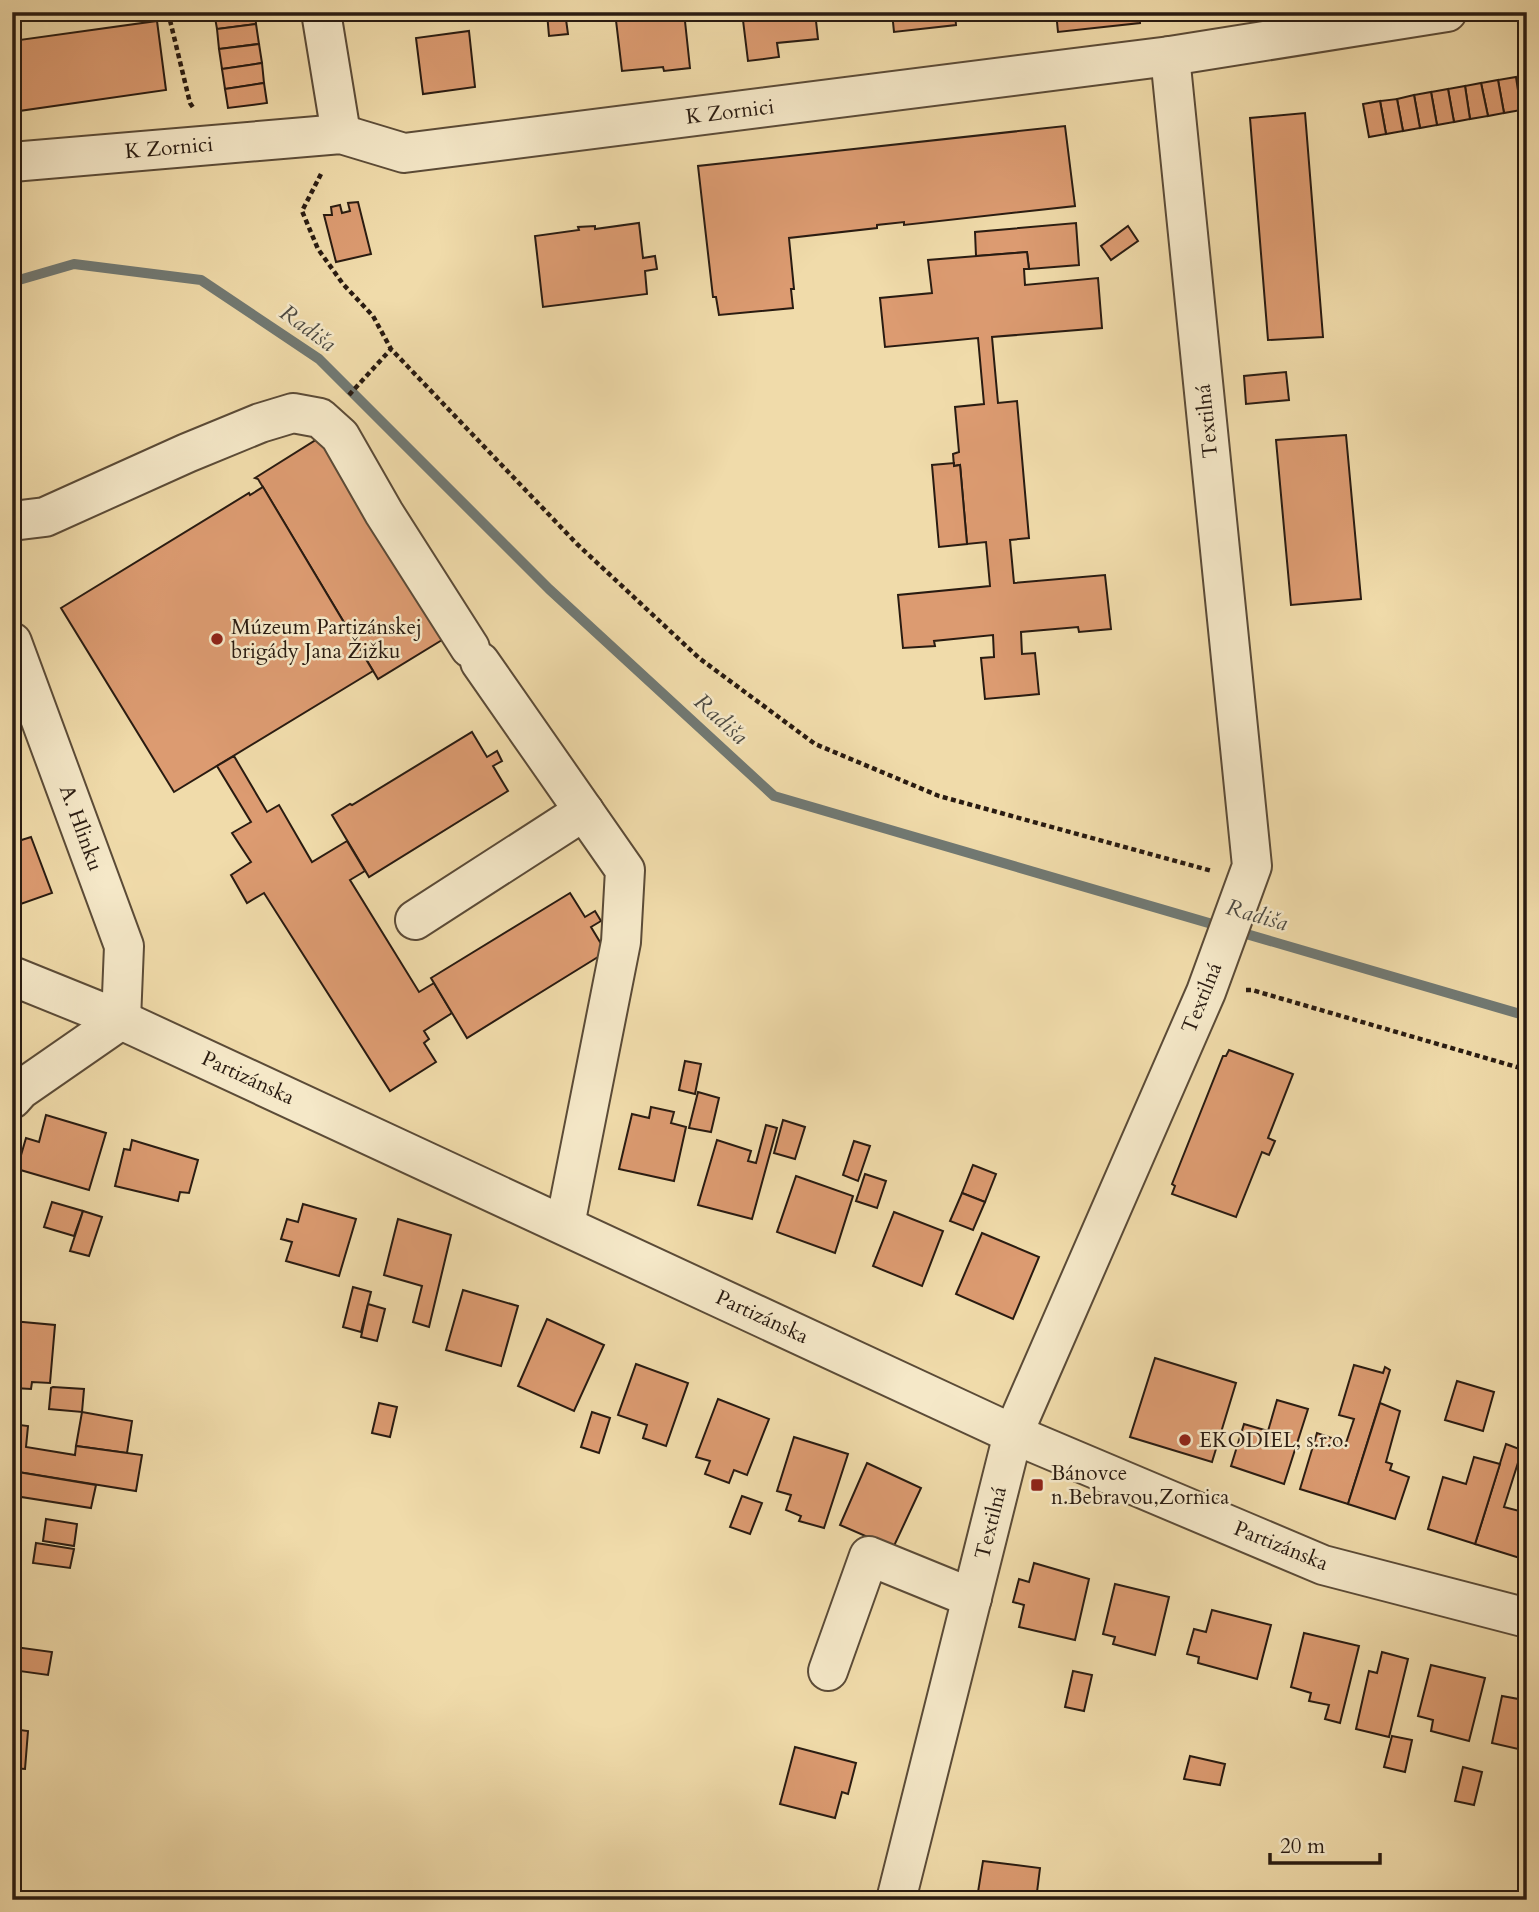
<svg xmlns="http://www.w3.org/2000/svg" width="1539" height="1912" font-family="Cardo,serif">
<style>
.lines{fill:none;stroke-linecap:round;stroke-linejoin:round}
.stream{stroke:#717973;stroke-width:10}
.building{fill:#dc9b71;stroke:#291b11;stroke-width:2}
.minor-casing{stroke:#5b4b37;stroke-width:42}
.path{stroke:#291b11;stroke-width:4.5;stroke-dasharray:5 3.5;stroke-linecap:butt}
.minor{stroke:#f5e8c8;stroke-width:38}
.poi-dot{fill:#8f2418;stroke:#f5e8c8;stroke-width:2.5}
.labels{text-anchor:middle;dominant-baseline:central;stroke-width:5;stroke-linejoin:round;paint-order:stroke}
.street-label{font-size:21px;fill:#291b11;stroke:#f5e8c8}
.poi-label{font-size:21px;fill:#291b11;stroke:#f5e8c8;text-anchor:start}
.water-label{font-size:23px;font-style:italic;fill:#4d4a42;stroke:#f5e8c8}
</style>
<rect width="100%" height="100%" fill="#f0dbaa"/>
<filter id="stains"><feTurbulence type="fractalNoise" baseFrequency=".00286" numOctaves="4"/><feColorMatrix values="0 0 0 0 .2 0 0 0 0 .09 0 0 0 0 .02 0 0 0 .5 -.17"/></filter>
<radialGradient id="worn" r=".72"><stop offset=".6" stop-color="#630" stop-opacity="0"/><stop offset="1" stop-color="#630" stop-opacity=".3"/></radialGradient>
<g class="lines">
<!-- stream -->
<path class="stream" d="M12,282L74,264L201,280L319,359L549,589L774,796L1527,1016"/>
</g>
<!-- building -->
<g class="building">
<path d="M214,12H255L256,24L217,29Z"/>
<path d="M565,12L568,34L549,36L547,13Z"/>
<path d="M615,12H684L690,68L664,71L663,67L622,71Z"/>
<path d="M742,12H815L818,39L777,43L779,57L748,61Z"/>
<path d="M892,12H955L956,25L894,32Z"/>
<path d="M1056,12H1139L1140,23L1058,32Z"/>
<path d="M157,21L166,90L12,112V41Z"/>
<path d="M256,24L259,44L219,49L217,29Z"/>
<path d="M469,31L475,87L423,94L416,38Z"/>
<path d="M259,44L262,63L222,69L219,49Z"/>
<path d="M262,63L264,83L225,89L222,69Z"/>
<path d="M1516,77L1521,110L1504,113L1498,80Z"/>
<path d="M1498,80L1504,113L1488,116L1481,83Z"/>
<path d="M264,83L267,103L228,108L225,89Z"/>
<path d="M1481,83L1488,116L1470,119L1465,86Z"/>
<path d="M1465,86L1470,119L1454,122L1448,89Z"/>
<path d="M1448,89L1454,122L1437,125L1431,92Z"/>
<path d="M1431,92L1437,125L1420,128L1414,95Z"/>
<path d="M1414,95L1420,128L1403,131L1397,99Z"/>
<path d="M1397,99L1403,131L1386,134L1380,101Z"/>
<path d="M1380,101L1386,134L1369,137L1363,104Z"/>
<path d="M1305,113L1323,337L1268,340L1250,118Z"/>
<path d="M1065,126L1075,206L904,225V222L877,225V228L789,238L794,289H791L793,308L719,315L716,297H713L698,166Z"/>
<path d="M358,202L371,254L336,262L324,215H332L331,207L340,205L342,213L350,211L348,203Z"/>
<path d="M639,223L643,258L655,256L657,269L645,271L647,294L543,307L535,236L579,230L578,227L595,226V229Z"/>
<path d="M1076,223L1079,265L1029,269L1027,252L976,256L975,232Z"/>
<path d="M1128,226L1138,241L1111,260L1101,246Z"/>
<path d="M1027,252L1029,269H1024L1025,285L1098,278L1102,328L992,337L998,403L1017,401L1029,538L1010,540L1014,583L1105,575L1111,629L1079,632L1078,627L1021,632L1022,654L1035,653L1039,694L985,699L981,658L994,657L993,635L934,641L935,646L903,648L898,595L990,586L986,542L967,544L960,465L954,466L953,454L959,452L955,407L984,404L978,338L885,347L880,298L932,293L928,260Z"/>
<path d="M1286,372L1289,400L1246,404L1244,376Z"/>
<path d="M1346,435L1361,599L1291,605L1276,440Z"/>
<path d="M319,438L442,640L378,679L258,479L255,478Z"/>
<path d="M954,463V466L960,465L967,544L939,547L932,465Z"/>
<path d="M263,487L373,671L174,792L61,608L249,493L250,495Z"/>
<path d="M472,732L487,757L497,751L502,761L493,766L508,791L369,877L332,815L350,804L352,805Z"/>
<path d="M234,756L267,812L279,805L312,862L347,841L365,871L350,880L419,992L434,983L452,1013L424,1031L429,1039L424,1043L436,1062L390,1091L264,893L247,903L231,875L251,862L232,833L251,822L217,766Z"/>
<path d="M31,837L52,893L15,906L12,899V843Z"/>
<path d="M570,893L585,917L595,911L601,921L591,927L606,952L467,1038L431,978Z"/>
<path d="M1229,1050L1293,1074L1268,1138L1275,1141L1269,1155L1262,1152L1236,1217L1172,1194L1175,1186L1172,1184L1223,1056H1226Z"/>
<path d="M685,1061L701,1064L695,1094L679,1090Z"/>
<path d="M698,1092L719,1098L711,1132L689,1128Z"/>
<path d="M651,1107L674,1112L671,1123L686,1127L674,1181L619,1169L632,1114L649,1118Z"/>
<path d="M46,1115L106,1133L89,1190L17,1169L26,1138L39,1142Z"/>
<path d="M783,1120L805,1127L795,1159L774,1153Z"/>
<path d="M766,1125L777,1128L752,1219L698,1205L717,1140L751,1151L748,1161L756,1163Z"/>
<path d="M132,1140L198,1160L189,1193L180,1192L178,1201L115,1186L124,1149L130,1150Z"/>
<path d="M854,1141L870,1146L858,1181L843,1175Z"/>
<path d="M973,1165L996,1174L985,1202L962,1193Z"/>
<path d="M865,1174L886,1181L877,1208L856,1201Z"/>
<path d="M796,1176L853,1196L835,1253L777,1232Z"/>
<path d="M962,1193L985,1202L973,1230L950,1221Z"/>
<path d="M52,1202L83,1211L74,1236L44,1227Z"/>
<path d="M303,1204L356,1219L339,1276L286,1261L292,1242L281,1239L287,1219L298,1222Z"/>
<path d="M83,1211L102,1217L89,1256L70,1251Z"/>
<path d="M894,1212L943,1231L922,1286L873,1266Z"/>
<path d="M398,1219L451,1235L429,1327L413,1322L422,1286L384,1275Z"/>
<path d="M982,1233L1039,1257L1013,1319L956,1294Z"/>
<path d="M353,1287L371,1292L361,1332L343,1327Z"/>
<path d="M463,1290L518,1306L501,1366L446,1350Z"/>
<path d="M368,1304L385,1309L377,1341L361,1337Z"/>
<path d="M547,1319L604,1345L574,1411L518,1386Z"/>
<path d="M12,1321L55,1325L50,1383L32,1382L31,1389L14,1388Z"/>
<path d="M1155,1358L1236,1383L1212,1462L1130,1437Z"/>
<path d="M636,1364L688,1383L666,1446L643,1438L647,1425L618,1415Z"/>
<path d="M1354,1365L1383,1373L1385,1367L1390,1370L1348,1504L1300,1489L1317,1433L1346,1443L1354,1419L1339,1415Z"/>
<path d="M1457,1381L1494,1392L1483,1431L1445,1420Z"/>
<path d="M53,1387L84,1389L82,1412L49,1409L51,1388Z"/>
<path d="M718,1399L769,1419L747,1475L734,1470L729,1483L705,1474L710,1461L696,1457Z"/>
<path d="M1277,1400L1308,1409L1284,1484L1231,1466L1244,1424L1268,1431Z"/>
<path d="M379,1403L397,1407L390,1437L372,1433Z"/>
<path d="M1380,1403L1400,1411L1386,1462L1392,1464L1390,1470L1409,1477L1395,1519L1348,1504Z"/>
<path d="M82,1412L132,1421L127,1453L76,1446Z"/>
<path d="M592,1412L610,1418L599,1453L581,1447Z"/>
<path d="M12,1424L28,1426L26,1447L75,1455L76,1446L142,1455L136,1491L12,1471Z"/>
<path d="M794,1437L848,1454L824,1528L799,1521L801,1516L786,1510L791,1495L777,1491Z"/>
<path d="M1506,1444L1522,1450L1504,1507L1527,1513V1546L1523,1559L1475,1544Z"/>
<path d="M1474,1457L1500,1464L1475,1544L1428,1529L1443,1477L1466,1484Z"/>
<path d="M867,1463L921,1488L893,1548L840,1525Z"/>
<path d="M12,1471L96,1485L91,1508L21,1497L19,1519L12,1518Z"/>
<path d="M742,1496L762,1503L750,1534L730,1527Z"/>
<path d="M46,1519L77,1524L74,1546L43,1541Z"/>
<path d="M36,1543L74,1549L70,1568L33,1563Z"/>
<path d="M1034,1563L1089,1579L1075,1640L1019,1627L1024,1605L1013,1602L1019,1579L1029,1582Z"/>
<path d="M1115,1584L1169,1597L1155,1655L1113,1644L1115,1637L1103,1634Z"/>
<path d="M1212,1610L1271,1625L1257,1679L1198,1663L1199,1657L1187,1654L1194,1629L1206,1632Z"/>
<path d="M1304,1633L1359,1646L1340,1723L1325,1719L1329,1705L1309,1701L1311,1693L1291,1687Z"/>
<path d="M15,1647L52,1652L48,1675L12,1670Z"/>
<path d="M1382,1652L1408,1659L1389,1737L1356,1729L1369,1671L1377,1673Z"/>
<path d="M1431,1665L1485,1678L1469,1741L1431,1731L1433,1720L1418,1716Z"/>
<path d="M1073,1671L1092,1675L1084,1711L1065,1707Z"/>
<path d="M1527,1690V1751L1492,1743L1502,1696L1524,1700Z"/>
<path d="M12,1729L28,1731L25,1769L12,1768Z"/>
<path d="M1392,1736L1412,1740L1405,1772L1384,1767Z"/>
<path d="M795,1747L856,1763L848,1794L842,1792L835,1818L780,1804Z"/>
<path d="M1190,1756L1225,1764L1220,1785L1184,1779Z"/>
<path d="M1463,1767L1482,1772L1474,1805L1455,1801Z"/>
<path d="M983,1861L1040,1868L1036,1900H987L988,1893L978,1892Z"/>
</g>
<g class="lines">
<!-- minor casing -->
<g class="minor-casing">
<g id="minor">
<path d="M321,12L341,134"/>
<path d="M12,162L341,134L404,153L1170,56L1447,12"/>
<path d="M12,521L45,517L187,453L260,423L293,413L320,418L340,436L384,513L470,648"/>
<path d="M12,642L124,946L121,1020L20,1090L12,1099"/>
<path d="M480,662L625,870L621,942L565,1225"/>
<path d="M415,920L584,811"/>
<path d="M12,976L121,1020L1013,1434L1323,1565L1527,1618"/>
<path d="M828,1671L869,1556L972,1598"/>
<path d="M896,1900L1013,1434L1206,992L1252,866L1170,56"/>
</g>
</g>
<!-- path -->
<g class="path">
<path d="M168,12L190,103L194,109"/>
<path d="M321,174L302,211L318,249L343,284L373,316L391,349L577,544L699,658L815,744L939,796L1212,871"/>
<path d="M349,395L391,349"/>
<path d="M1246,990H1252L1527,1070"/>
</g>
<!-- minor -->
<use href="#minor" class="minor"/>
</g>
<!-- markers -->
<g class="poi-dot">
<circle cx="217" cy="639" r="7"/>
<circle cx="1185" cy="1440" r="7"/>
<rect x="1030" y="1478" width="14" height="14" rx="3.5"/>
</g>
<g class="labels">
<!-- street labels -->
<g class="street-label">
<text transform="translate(730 112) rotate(-7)">K Zornici</text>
<text transform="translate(169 148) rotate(-5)">K Zornici</text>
<text transform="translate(1207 421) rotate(-96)">Textilná</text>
<text transform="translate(81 828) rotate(70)">A. Hlinku</text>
<text transform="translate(1202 998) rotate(-68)">Textilná</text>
<text transform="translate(248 1078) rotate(25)">Partizánska</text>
<text transform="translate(762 1317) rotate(25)">Partizánska</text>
<text transform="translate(991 1523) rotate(-76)">Textilná</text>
<text transform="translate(1281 1546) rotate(22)">Partizánska</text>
</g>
<!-- poi labels -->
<g class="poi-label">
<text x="231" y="627">Múzeum Partizánskej<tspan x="231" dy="24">brigády Jana Žižku</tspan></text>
<text x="1199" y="1440">EKODIEL, s.r.o.</text>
<text x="1051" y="1473">Bánovce<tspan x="1051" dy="24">n.Bebravou,Zornica</tspan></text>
</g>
<!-- water labels -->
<g class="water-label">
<text transform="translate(308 328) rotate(36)">Radiša</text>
<text transform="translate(721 719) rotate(42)">Radiša</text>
<text transform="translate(1257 915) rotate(16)">Radiša</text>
</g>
</g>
<!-- margin -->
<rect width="1539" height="1912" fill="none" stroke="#f0dbaa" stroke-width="42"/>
<rect x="14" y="14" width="1511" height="1884" fill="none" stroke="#291b11" stroke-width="3.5"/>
<rect x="21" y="21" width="1497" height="1870" fill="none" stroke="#291b11" stroke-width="2"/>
<!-- scale -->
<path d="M1270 1853v10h110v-10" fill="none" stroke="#291b11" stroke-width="3.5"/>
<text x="1280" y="1853" font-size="21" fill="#291b11" stroke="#f5e8c8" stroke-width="5" paint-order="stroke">20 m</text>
<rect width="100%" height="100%" filter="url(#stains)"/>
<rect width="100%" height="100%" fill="url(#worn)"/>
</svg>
